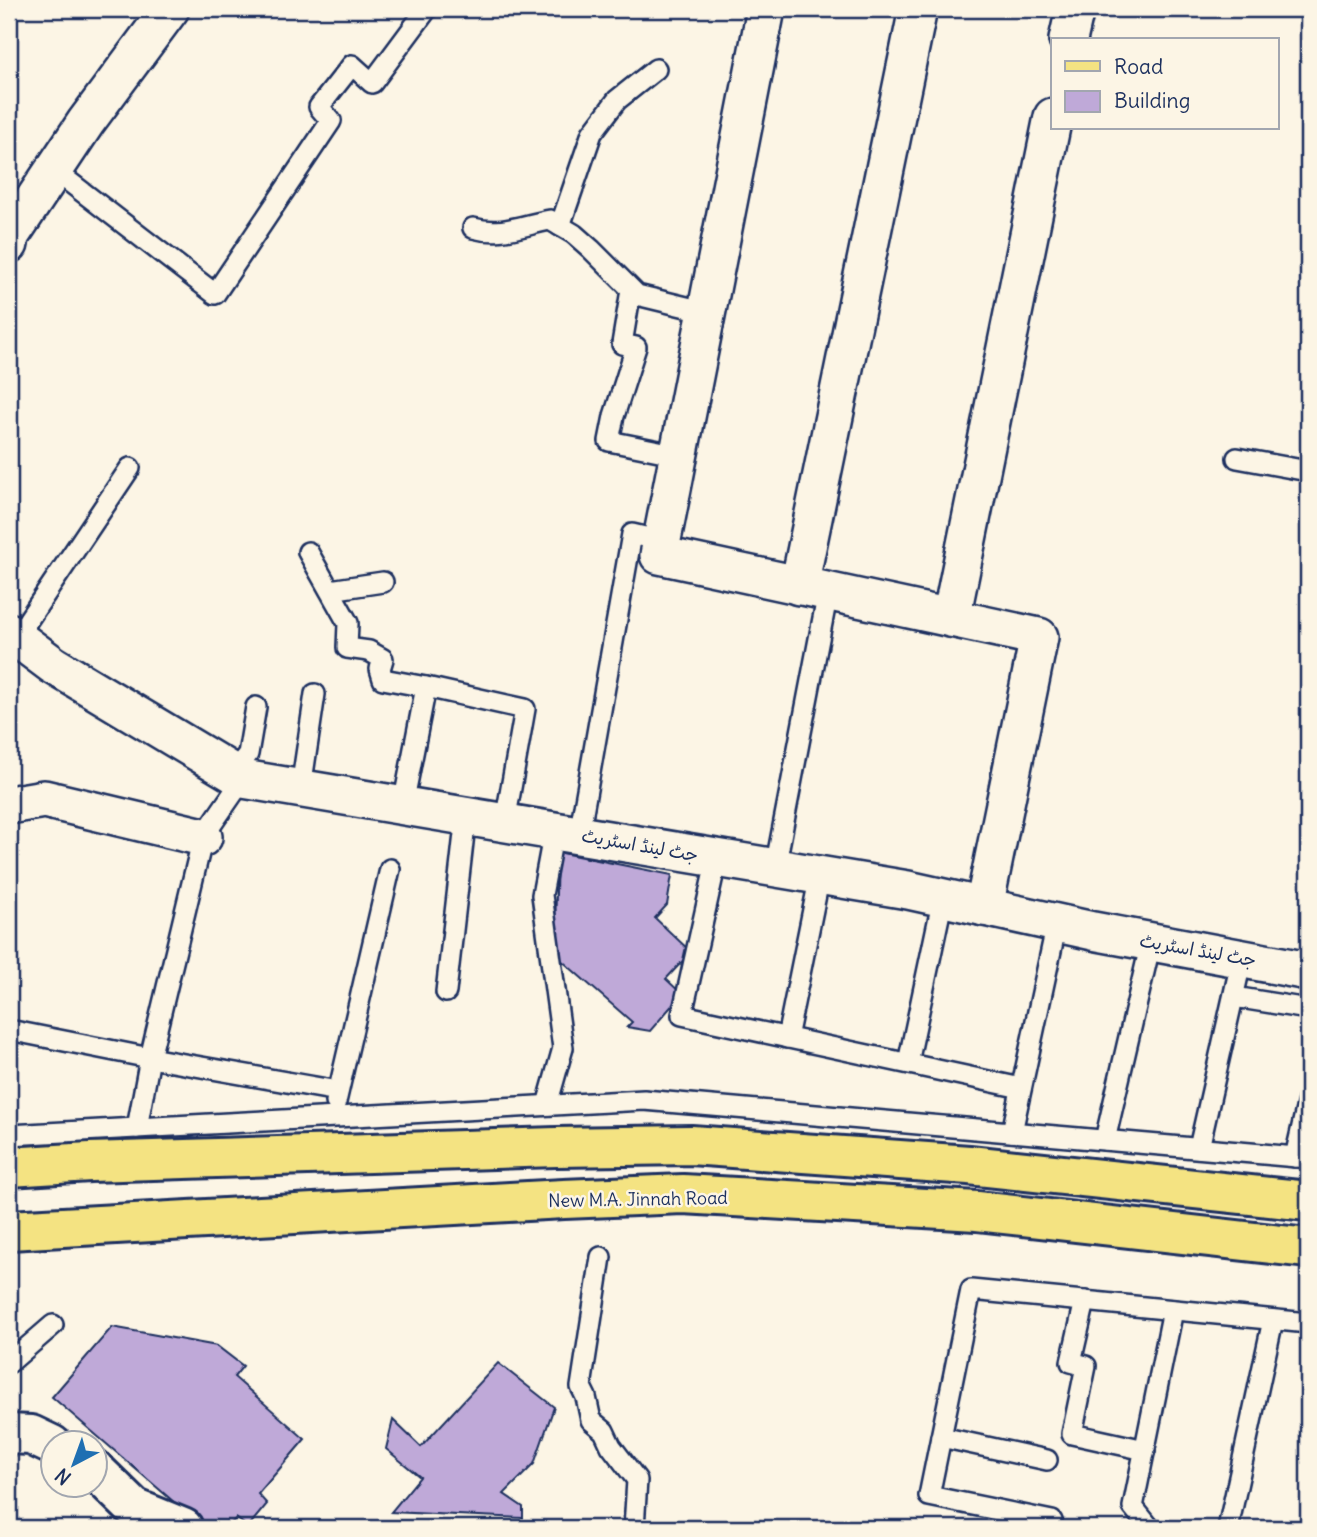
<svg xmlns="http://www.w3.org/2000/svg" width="1317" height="1537" font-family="Delius,'Playpen Sans Arabic',sans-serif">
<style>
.building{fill:#bfa9d8;stroke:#1b2f5e;stroke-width:2}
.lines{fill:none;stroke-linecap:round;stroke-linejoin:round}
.lane-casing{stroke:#1b2f5e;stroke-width:24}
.street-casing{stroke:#1b2f5e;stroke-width:42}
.secondary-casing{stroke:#1b2f5e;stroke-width:44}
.primary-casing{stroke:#1b2f5e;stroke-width:44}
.lane{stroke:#fcf5e5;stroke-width:19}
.street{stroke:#fcf5e5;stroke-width:37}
.secondary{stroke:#fcf5e5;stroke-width:38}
.primary{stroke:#f4e382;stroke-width:38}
.labels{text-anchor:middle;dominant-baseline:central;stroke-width:5;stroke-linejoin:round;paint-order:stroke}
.street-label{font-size:18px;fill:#1b2f5e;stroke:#fcf5e5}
</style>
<rect width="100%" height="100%" fill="#fcf5e5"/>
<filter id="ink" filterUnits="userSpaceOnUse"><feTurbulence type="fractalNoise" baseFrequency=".0143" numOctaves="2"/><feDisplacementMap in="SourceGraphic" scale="14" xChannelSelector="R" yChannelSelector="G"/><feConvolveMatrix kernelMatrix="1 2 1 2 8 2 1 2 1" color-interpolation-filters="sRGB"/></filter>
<g filter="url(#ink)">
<!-- building -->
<g class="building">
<path d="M557,852L672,875L667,905L655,918L691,952L666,979L682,994L650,1031L627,1027L632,1022L560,959L555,934Z"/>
<path d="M112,1327L217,1346L243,1366L234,1377L305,1439L258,1494L267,1504L248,1527L236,1518L227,1528L203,1527L52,1397Z"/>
<path d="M498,1363L554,1407L534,1464L504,1494L523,1507V1518L391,1512L420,1477L386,1449L393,1420L421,1447Z"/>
</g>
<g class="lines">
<!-- lane casing -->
<g class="lane-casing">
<g id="lane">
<path d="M54,170L215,294L331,121L319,107L352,65L372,83L427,9"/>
<path d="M560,226L592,133L617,100L656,69"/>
<path d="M473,228C501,236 523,225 550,220L574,234L591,249L637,295L707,312"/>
<path d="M631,290L622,344L636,347L614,416L609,441L679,455"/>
<path d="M1237,458L1308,471"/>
<path d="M308,552L348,623L347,648L369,651L383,659L380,669L383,679L426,687"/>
<path d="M330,590L383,582"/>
<path d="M16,638L130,468"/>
<path d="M233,773L248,754L256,707"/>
<path d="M301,788L315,694"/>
<path d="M403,805L426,687L525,709L505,822"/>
<path d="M579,835L632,534L662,541"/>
<path d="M717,858L682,1015L1021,1088"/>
<path d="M775,868L828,592"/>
<path d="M446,992L466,816"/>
<path d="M1234,997L1308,1009"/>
<path d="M9,1030L150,1058L338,1091"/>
<path d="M787,1038L820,875"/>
<path d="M908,1063L943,898"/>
<path d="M336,1102L390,869"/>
<path d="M547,1105L563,1048L542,895L554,831"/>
<path d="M137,1128L150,1058L203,837L243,779"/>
<path d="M1012,1132L1057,923"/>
<path d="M9,1135L644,1100L1308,1158"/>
<path d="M1105,1140L1151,942"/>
<path d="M1199,1148L1242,958"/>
<path d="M1295,1157L1308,1100"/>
<path d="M601,1257L581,1387L586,1397L591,1420L604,1431L611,1446L637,1480L634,1528"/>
<path d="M1085,1301L1071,1362L1086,1366L1072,1434L1145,1450"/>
<path d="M9,1363L53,1325"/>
<path d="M941,1437L1047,1460"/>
<path d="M1050,1528L1052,1521L929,1496L971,1290L1308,1323"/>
<path d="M1150,1528L1133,1507L1173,1310"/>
<path d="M1228,1528L1273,1320"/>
</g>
</g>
<!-- street casing -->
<g class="street-casing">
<g id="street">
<path d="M766,9L659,555L1039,637L984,907"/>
<path d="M1068,40L1075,9"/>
<path d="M9,244L10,236L86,122L170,9"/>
<path d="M799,586L918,9"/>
<path d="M951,618L1053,117"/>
<path d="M9,632L53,665L243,779L908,890L1093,931L1308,971"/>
<path d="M9,805L44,799L203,837"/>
</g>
</g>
<!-- secondary casing -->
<g class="secondary-casing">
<g id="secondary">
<path d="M9,1434L31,1435L52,1445"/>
<path d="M94,1469L134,1508L183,1528"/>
</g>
</g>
<!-- primary casing -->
<g class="primary-casing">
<g id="primary">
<path d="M9,1167L90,1162L556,1147L691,1145L969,1165L1308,1201"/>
<path d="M9,1230L564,1199L683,1194L977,1211L1308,1248"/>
</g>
</g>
<!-- lane -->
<use href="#lane" class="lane"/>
<!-- street -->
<use href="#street" class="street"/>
<!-- secondary -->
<use href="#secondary" class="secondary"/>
<!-- primary -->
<use href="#primary" class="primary"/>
</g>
</g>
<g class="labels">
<!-- street labels -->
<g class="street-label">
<text transform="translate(640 845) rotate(10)">جٹ لینڈ اسٹریٹ</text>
<text transform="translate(1198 950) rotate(10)">جٹ لینڈ اسٹریٹ</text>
<text transform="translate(638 1199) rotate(-1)">New M.A. Jinnah Road</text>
</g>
</g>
<!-- margin -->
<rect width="1317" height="1537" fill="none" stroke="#fcf5e5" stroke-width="35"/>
<rect x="18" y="18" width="1282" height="1502" fill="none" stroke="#1b2f5e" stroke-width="2.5" filter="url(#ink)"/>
<!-- legend -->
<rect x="1051" y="38" width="228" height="91" fill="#fcf5e5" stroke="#a2a6af" stroke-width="2"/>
<rect x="1065" y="61" width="35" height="10" fill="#f4e382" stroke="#a2a6af" stroke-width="2"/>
<text x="1114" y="74" font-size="21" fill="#1b2f5e">Road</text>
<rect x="1065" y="91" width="35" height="21" fill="#bfa9d8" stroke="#a2a6af" stroke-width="2"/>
<text x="1114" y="108" font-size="21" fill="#1b2f5e">Building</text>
<!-- north arrow -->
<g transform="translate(74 1464) rotate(221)"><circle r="33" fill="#fcf5e5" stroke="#a2a6af" stroke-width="2"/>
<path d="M0-5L12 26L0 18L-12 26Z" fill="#1f6fb2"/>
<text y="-10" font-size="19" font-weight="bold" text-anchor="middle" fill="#1b2f5e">N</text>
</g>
</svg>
